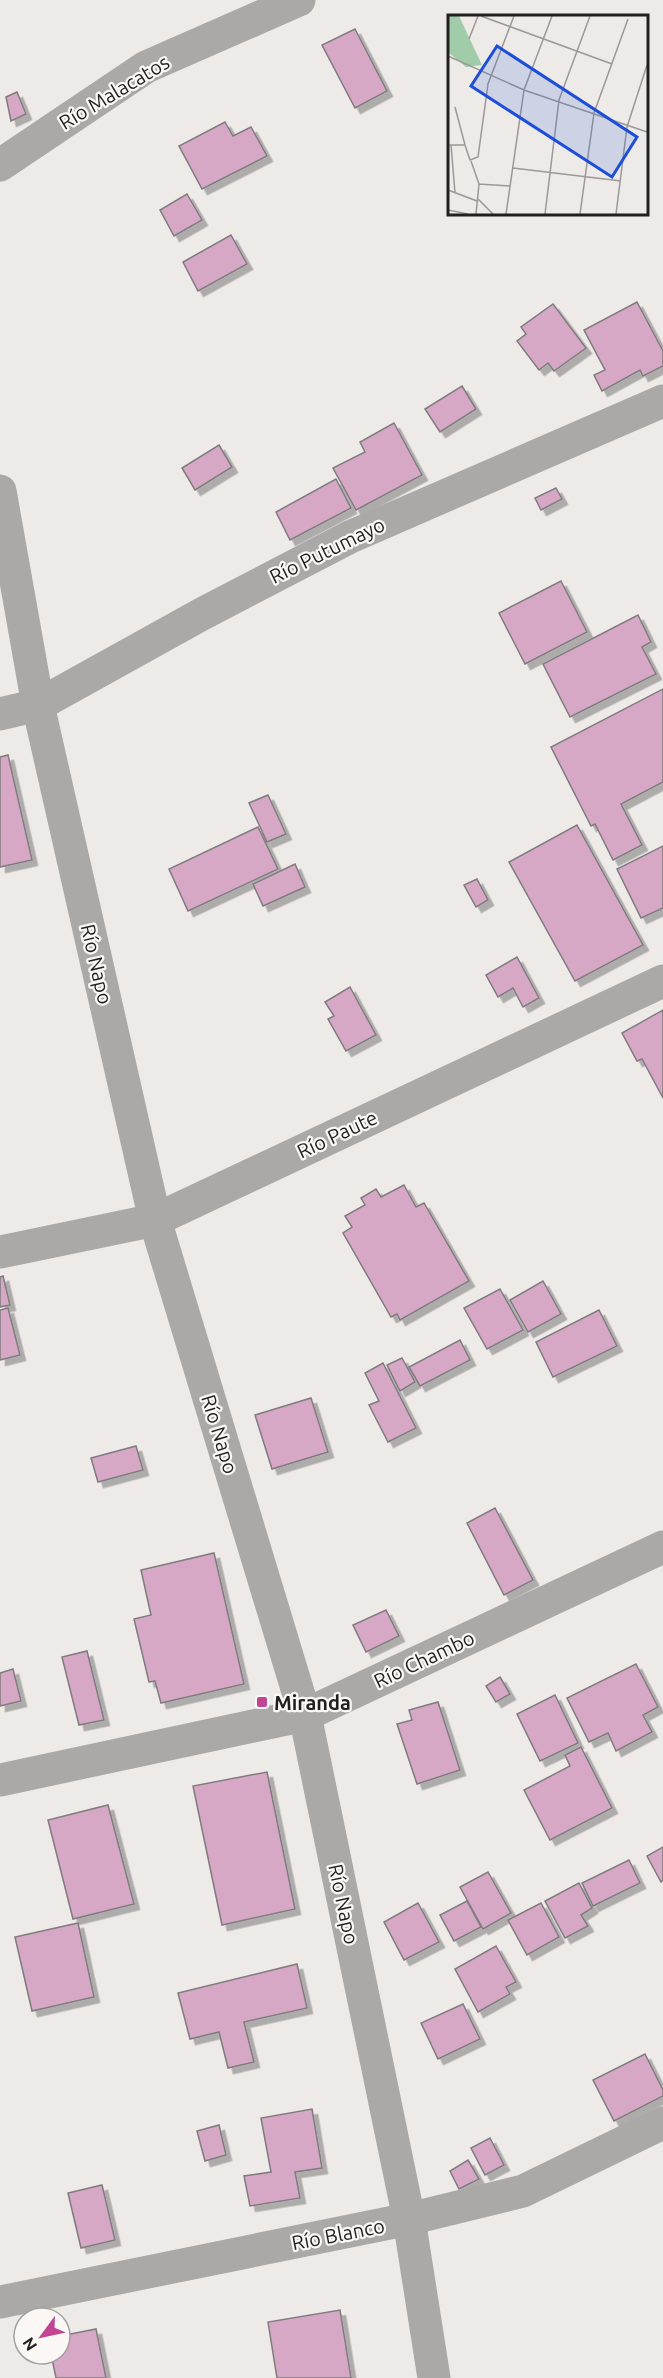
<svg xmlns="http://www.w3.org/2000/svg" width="663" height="2378" font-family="Ubuntu,sans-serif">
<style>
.building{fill:#d7a7c6;stroke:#7f7c7e;stroke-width:1.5;filter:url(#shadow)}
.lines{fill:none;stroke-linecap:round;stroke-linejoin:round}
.minor{stroke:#aaa9a7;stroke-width:33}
.poi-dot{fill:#c24594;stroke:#faf7f5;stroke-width:2}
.labels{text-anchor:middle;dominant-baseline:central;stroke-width:4.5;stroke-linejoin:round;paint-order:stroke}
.street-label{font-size:20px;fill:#211f1f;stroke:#faf7f5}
.poi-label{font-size:20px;font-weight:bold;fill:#211f1f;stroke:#faf7f5;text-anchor:start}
.inset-road{fill:none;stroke:#9b9998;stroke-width:1.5}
.view{fill:#1d4ed8;fill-opacity:0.15;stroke:#1d4ed8;stroke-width:3}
.inset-edge{fill:none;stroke:#211f1f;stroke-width:3}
</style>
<defs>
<filter id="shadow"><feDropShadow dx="5.5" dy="5.5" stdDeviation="0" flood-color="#0004"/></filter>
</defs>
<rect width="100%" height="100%" fill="#edeae8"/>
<!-- building -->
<g class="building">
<path d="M355,29L387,91L355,108L322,45Z"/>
<path d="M17,92L26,114L11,121L6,97Z"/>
<path d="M225,122L233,136L251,127L267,156L202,189L179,146Z"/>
<path d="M187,194L202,220L174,236L160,210Z"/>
<path d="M231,235L247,264L198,291L183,262Z"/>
<path d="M637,302L663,351V366L643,376L640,370L602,391L594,375L605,370L584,330Z"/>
<path d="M553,304L586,348L554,371L548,363L539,370L517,341L526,334L521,327Z"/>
<path d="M462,386L476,409L440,432L425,409Z"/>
<path d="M394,423L422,475L356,510L333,468L365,452L360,442Z"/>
<path d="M219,445L232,467L195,490L182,468Z"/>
<path d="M336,479L351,508L290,540L276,512Z"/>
<path d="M556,488L562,499L541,510L535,498Z"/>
<path d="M561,581L587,632L525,664L499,613Z"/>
<path d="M638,615L651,642L642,647L656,674L570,717L543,664Z"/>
<path d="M663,689V782L621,804L642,845L613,860L595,824L591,826L551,747Z"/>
<path d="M8,755L32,860L0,867V757Z"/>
<path d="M268,795L286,834L267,842L249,803Z"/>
<path d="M577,825L643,945L575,981L509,862Z"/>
<path d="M258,827L278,869L188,911L169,869Z"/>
<path d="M663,846V908L641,918L617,869Z"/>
<path d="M295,864L305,887L263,906L253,884Z"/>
<path d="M477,879L488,900L476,907L464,885Z"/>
<path d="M517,957L539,998L523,1007L513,988L498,997L486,975Z"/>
<path d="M350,987L376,1035L346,1051L328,1019L334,1016L325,1002Z"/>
<path d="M663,1010V1098L642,1059L637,1061L622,1033Z"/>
<path d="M404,1185L416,1207L424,1203L469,1281L400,1320L397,1314L391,1317L343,1233L352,1227L345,1216L365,1205L361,1198L376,1189L381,1197Z"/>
<path d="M3,1276L10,1305L0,1307V1277Z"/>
<path d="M543,1281L561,1314L528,1332L510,1300Z"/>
<path d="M500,1289L523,1330L487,1349L464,1308Z"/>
<path d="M8,1308L20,1355L0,1360V1310Z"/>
<path d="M599,1310L617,1346L553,1377L536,1342Z"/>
<path d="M460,1340L470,1360L420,1386L409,1367Z"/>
<path d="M402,1358L415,1382L400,1391L387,1365Z"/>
<path d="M383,1363L416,1428L388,1442L369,1405L379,1401L365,1373Z"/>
<path d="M311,1398L328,1452L272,1469L255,1415Z"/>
<path d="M136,1446L143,1470L98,1482L91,1458Z"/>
<path d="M495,1508L533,1580L504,1595L467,1523Z"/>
<path d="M214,1553L244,1684L161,1703L155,1681L149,1682L134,1619L151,1615L141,1570Z"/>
<path d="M386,1610L399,1636L366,1652L353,1625Z"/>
<path d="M87,1651L104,1720L79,1725L62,1657Z"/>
<path d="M636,1664L658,1707L643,1715L652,1732L616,1751L608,1733L589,1742L567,1698Z"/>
<path d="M13,1669L21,1701L0,1706V1673Z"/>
<path d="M500,1677L510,1694L496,1702L486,1686Z"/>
<path d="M555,1695L578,1743L540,1761L517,1714Z"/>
<path d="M438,1702L460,1770L417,1784L397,1724L412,1720L409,1710Z"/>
<path d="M581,1747L612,1808L550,1840L524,1790L570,1766L565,1755Z"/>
<path d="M267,1772L295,1909L222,1925L193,1786Z"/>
<path d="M108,1805L134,1904L73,1919L48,1820Z"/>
<path d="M663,1847V1880L661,1882L647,1856Z"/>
<path d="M629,1860L640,1883L593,1906L582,1883Z"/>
<path d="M488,1872L511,1913L483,1929L460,1887Z"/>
<path d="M579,1883L592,1908L581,1915L588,1926L565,1938L545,1901Z"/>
<path d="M467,1901L481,1927L454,1941L440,1915Z"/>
<path d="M418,1903L439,1942L404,1960L384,1922Z"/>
<path d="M541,1903L559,1937L527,1955L508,1920Z"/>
<path d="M78,1923L94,1997L32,2011L15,1937Z"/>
<path d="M496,1946L516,1982L506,1987L510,1994L478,2012L455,1969Z"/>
<path d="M297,1964L307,2008L244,2022L254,2062L228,2068L219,2032L190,2039L178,1993Z"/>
<path d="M463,2004L480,2039L438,2059L421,2023Z"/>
<path d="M645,2054L663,2090V2096L614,2121L593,2080Z"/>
<path d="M312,2109L322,2168L295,2172L300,2198L250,2206L244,2176L271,2172L261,2118Z"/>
<path d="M219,2125L226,2155L205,2161L197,2131Z"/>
<path d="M490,2138L504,2165L485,2175L471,2148Z"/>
<path d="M468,2160L479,2179L459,2189L450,2171Z"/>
<path d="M102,2185L115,2240L81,2248L68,2193Z"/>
<path d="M340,2310L351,2378H277L268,2322Z"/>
<path d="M96,2329L106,2378H56L51,2354H60V2336Z"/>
</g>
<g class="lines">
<!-- minor -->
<g class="minor">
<path d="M0,165L146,67L299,0"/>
<path d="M0,491L38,705L155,1220L305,1715L409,2219L434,2378"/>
<path d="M0,714L38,705L202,614L350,537L663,401"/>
<path d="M0,1252L155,1220L663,981"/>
<path d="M0,1780L305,1715L663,1547"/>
<path d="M0,2302L409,2219L523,2191L663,2123"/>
</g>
</g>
<!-- markers -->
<rect class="poi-dot" x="256" y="1696" width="12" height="12" rx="3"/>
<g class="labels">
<!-- street labels -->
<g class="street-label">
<text transform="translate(114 92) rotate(-31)">Río Malacatos</text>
<text transform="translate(327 550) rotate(-26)">Río Putumayo</text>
<text transform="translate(97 964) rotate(77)">Río Napo</text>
<text transform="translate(337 1134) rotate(-25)">Río Paute</text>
<text transform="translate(220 1434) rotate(73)">Río Napo</text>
<text transform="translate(424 1659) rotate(-25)">Río Chambo</text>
<text transform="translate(344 1904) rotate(78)">Río Napo</text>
<text transform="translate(338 2234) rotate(-11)">Río Blanco</text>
</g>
<!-- poi labels -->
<g class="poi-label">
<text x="274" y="1702">Miranda</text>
</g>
</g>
<!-- overview -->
<g transform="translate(448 15)">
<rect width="200" height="200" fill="#edeae8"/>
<path d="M0,1H11L34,50L18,52L0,37Z" fill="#a0cca9"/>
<path class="inset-road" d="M33,1L164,49M21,24L30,1M0,41L76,75L199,117M7,92L17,130M0,130H17L22,145L30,142L40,69L66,1M3,130L7,178M23,146L31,169M65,153L173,166M0,175L29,186M30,184L45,199M0,195L20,199M28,199L31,169L62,171M58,199L76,75L104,1M97,199L111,85L142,1M132,199L146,98L180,4M168,199L179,112L199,50"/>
<path class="view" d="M49,31L189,122L164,162L23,71Z"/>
<rect width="200" height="200" class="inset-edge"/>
</g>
<!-- north arrow -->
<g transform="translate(42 2336) rotate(237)"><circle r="28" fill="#faf7f5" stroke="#a3a19f" stroke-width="1.5"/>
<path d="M0-4.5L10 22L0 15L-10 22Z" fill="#c24594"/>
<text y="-9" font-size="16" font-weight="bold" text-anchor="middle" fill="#211f1f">N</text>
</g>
</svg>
